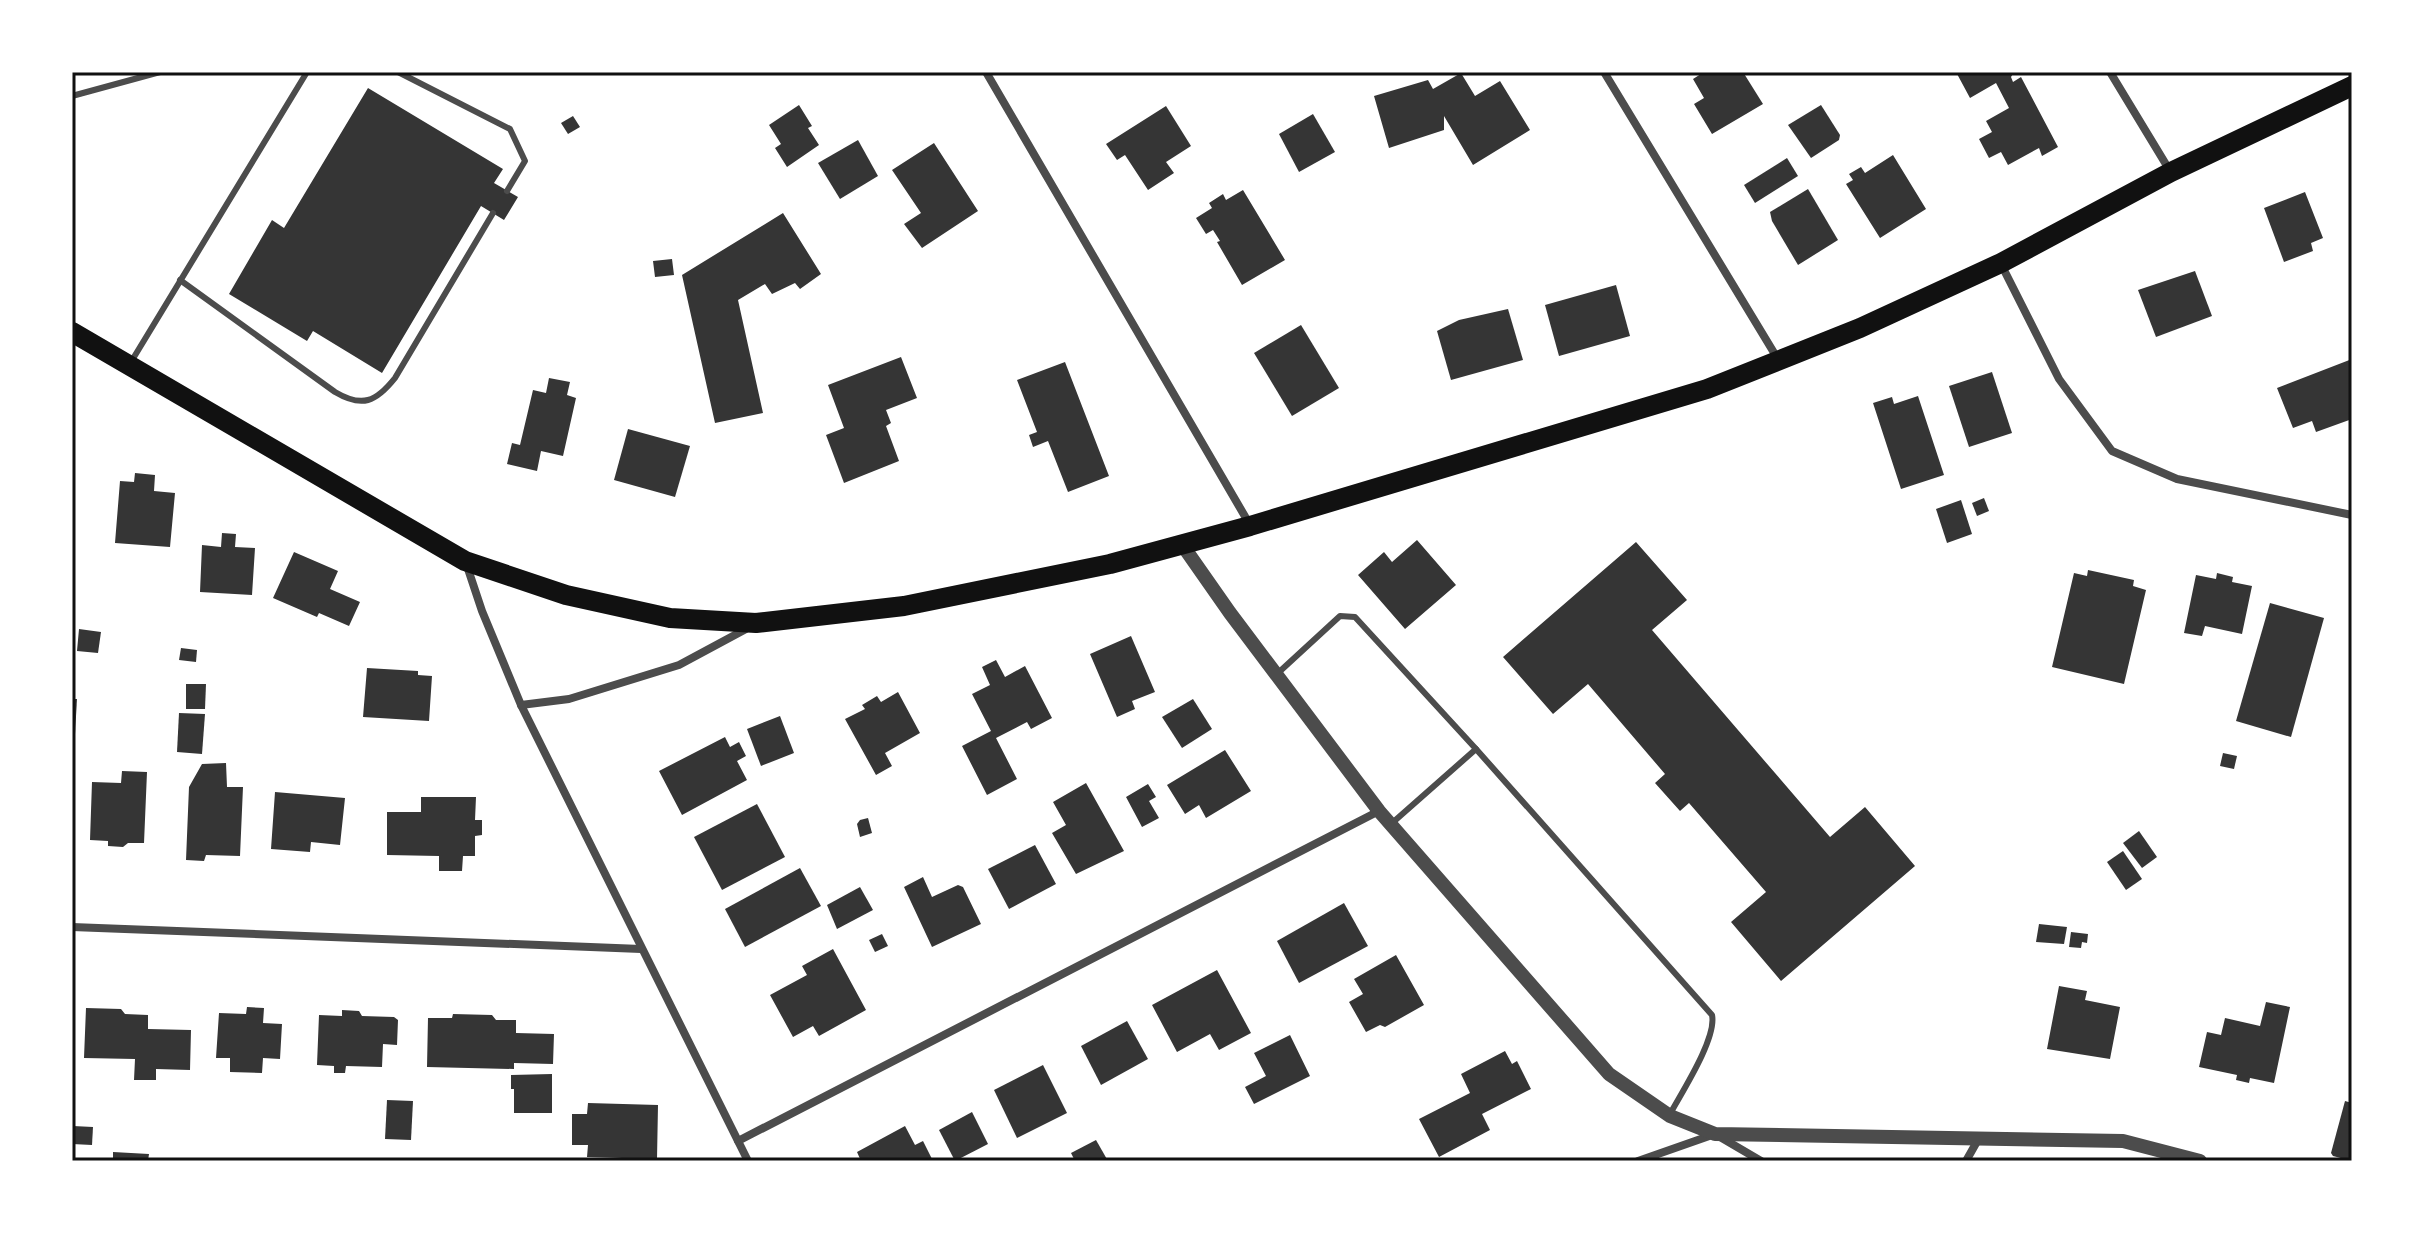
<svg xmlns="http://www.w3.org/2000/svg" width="2424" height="1233" font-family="'Source Sans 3',sans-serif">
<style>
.building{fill:#353535}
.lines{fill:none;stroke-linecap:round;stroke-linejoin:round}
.service{stroke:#4c4c4c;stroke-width:6}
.minor{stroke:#4c4c4c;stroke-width:8}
.tertiary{stroke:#4c4c4c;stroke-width:14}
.primary{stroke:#111;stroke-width:20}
.neatline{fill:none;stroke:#111;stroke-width:3}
</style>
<rect width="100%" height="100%" fill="#fff"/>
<!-- building -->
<g class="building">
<path d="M1704,72H1743L1763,104L1712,134L1694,104L1704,98L1693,79Z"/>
<path d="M1956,72H2014L2011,77L2013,82L2021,77L2058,147L2042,156L2039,148L2008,165L2001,152L1989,158L1979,139L1992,132L1986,121L2009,108L1996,83L1970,98Z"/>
<path d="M1461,73L1475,96L1500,81L1530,130L1473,165L1444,116V130L1389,148L1374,96L1428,80L1433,89Z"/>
<path d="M368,88L503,169L494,183L518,197L504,220L481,206L382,373L313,331L307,341L229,294L272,220L284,228Z"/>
<path d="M799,105L812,126L808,128L819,145L787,167L775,148L781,144L769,125Z"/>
<path d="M1821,105L1840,135L1839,140L1811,158L1788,125Z"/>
<path d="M1166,106L1191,146L1166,162L1174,173L1148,190L1125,155L1117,160L1106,144Z"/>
<path d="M1313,114L1335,152L1299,172L1279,134Z"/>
<path d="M573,116L580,127L568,134L561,123Z"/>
<path d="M858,140L878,176L840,199L818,163Z"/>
<path d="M934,143L978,211L922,248L904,224L921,213L892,170Z"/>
<path d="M1893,155L1926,209L1880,238L1846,184L1853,180L1849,174L1861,167L1865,173Z"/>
<path d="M1787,158L1798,176L1755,203L1744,185Z"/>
<path d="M1808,189L1838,240L1798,265L1772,221L1770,212Z"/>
<path d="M1243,190L1285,260L1242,285L1217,242L1220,241L1213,230L1206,234L1196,218L1212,208L1209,203L1223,194L1226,200Z"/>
<path d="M2305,192L2323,238L2311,243L2313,251L2284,262L2264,208Z"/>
<path d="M783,213L821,274L800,289L795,283L772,294L765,284L738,300L763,413L715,423L682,275Z"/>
<path d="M672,259L674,275L655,277L653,261Z"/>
<path d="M2195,271L2212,316L2156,337L2138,290Z"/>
<path d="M1616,285L1630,336L1559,356L1545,305Z"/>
<path d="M1508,309L1523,360L1451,380L1437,331L1459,320Z"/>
<path d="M1301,325L1339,388L1292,416L1254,353Z"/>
<path d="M901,357L917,398L886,410L891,423L886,426L899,461L844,483L826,435L844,428L828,385Z"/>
<path d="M2352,359V419L2316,432L2312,421L2293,428L2277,388Z"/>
<path d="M1065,362L1109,476L1068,492L1048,441L1033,447L1029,435L1037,432L1017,380Z"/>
<path d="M1992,372L2012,433L1969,447L1949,386Z"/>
<path d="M549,378L570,382L567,395L576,398L563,456L541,451L537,471L507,464L512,443L520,445L533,390L546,393Z"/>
<path d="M1918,396L1944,475L1901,489L1873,403L1892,397L1894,404Z"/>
<path d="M628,429L690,446L675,497L614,480Z"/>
<path d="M135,473L155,475L154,491L175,493L170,547L115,543L120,481L134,482Z"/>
<path d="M1984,498L1989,511L1977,516L1972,503Z"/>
<path d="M1961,500L1972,534L1947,543L1936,509Z"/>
<path d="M222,533L236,534L235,547L255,548L252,595L200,592L202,545L221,547Z"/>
<path d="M1417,540L1456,585L1405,629L1358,575L1384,552L1392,562Z"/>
<path d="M1636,542L1687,600L1652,630L1830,837L1865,807L1915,866L1781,981L1731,922L1766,892L1689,803L1680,811L1655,783L1665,774L1588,684L1553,714L1503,657Z"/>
<path d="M294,552L338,571L330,589L360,602L349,626L319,613L317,617L273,598Z"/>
<path d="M2088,570L2134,580L2133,586L2146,590L2124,684L2052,667L2074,573L2087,576Z"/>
<path d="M2217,573L2233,577L2232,582L2252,586L2242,634L2205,626L2202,636L2184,633L2196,575L2216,579Z"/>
<path d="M2270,603L2324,618L2291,737L2236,721Z"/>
<path d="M79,629L101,632L98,653L77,651Z"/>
<path d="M1131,636L1155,692L1132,701L1135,709L1117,717L1090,654Z"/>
<path d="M181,648L197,650L196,662L179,660Z"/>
<path d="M996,660L1005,677L1025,666L1052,718L1031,729L1027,722L996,738L1017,779L987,795L962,746L991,731L972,694L990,685L982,667Z"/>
<path d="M367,668L418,671V675L432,676L429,721L363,717Z"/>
<path d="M186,684H206L205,709H186Z"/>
<path d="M898,692L920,733L885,753L892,766L876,775L845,719L865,709L862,705L877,696L881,702Z"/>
<path d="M72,699H77L75,734H72Z"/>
<path d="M1193,699L1212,729L1182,748L1162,717Z"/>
<path d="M179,713L205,714L202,754L177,752Z"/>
<path d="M780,716L794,753L761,766L747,729Z"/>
<path d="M725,737L730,747L739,742L746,756L737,761L747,780L682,815L659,771Z"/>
<path d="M1225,750L1251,791L1206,818L1199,805L1185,814L1167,785Z"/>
<path d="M2223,753L2237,756L2234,769L2220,766Z"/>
<path d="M226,763L227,787H243L240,856L206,855L204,861L186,860L189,787L202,764Z"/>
<path d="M122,771L147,772L144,843H128L123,847L108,846V841L90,840L92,782L121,783Z"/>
<path d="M1086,783L1124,851L1076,874L1052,833L1066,825L1053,802Z"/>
<path d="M1148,784L1156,797L1149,801L1159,818L1142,827L1126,797Z"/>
<path d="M275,792L345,798L340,845L311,842L310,852L271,849Z"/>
<path d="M421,797H476L475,820H482V835L475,836V856H463L462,871H439V856L387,855V812H421Z"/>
<path d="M757,804L785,857L722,890L694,837Z"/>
<path d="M868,818L872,833L860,837L857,824L860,820Z"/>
<path d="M2139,831L2157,857L2142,868L2123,843Z"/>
<path d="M1035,845L1056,884L1009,909L988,869Z"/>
<path d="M2123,851L2142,879L2126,890L2107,862Z"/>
<path d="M800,868L821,906L745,947L725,909Z"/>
<path d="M923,877L932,897L958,885L963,887L981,924L932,947L904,887Z"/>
<path d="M860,887L873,910L837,929L827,905Z"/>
<path d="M1344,903L1368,946L1299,983L1277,941Z"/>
<path d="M2039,924L2067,927L2064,944L2036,942Z"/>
<path d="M2071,932L2088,934L2087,943L2082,942L2081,948L2069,947Z"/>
<path d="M882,934L888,946L875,952L869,940Z"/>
<path d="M833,949L866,1010L819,1036L813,1026L793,1037L770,995L807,975L802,966Z"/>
<path d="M1396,955L1424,1005L1385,1027L1380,1025L1366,1032L1349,1002L1363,994L1354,979Z"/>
<path d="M1217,970L1251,1033L1219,1050L1210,1034L1177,1052L1152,1005Z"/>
<path d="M2059,986L2087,991L2085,1000L2120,1007L2110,1059L2047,1049Z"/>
<path d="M2266,1002L2290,1007L2274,1083L2250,1078L2249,1083L2236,1080L2237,1075L2199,1067L2207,1032L2221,1035L2225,1018L2260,1026Z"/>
<path d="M247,1007L264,1008L263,1023L282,1024L280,1059L263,1058L262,1073L230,1072V1058H216L219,1013L246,1014Z"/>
<path d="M86,1008L121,1009L125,1014L148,1015V1029L191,1030L190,1070L156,1069V1080H134L135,1059L84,1058Z"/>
<path d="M342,1010L359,1011L362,1016L394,1017L398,1020L397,1045L383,1044L382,1067L346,1066L345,1073H334V1066L317,1065L319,1015L342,1016Z"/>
<path d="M453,1014L492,1015L496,1020H516V1033L554,1034L553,1064L514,1063V1069L427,1067L428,1018H452Z"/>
<path d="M1127,1021L1148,1059L1101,1085L1081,1046Z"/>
<path d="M1290,1035L1310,1076L1254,1104L1245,1087L1266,1076L1254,1053Z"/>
<path d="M1505,1051L1512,1064L1517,1061L1531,1089L1482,1114L1490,1130L1439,1157L1419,1119L1470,1093L1461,1074Z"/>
<path d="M1043,1065L1067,1113L1017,1138L994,1090Z"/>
<path d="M552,1074V1113H514V1089H511V1075Z"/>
<path d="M387,1100L413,1101L411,1140L385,1139Z"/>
<path d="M2345,1101L2352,1103V1161L2333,1156L2331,1153Z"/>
<path d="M588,1103L658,1105L657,1159L587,1157L588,1145H572V1114H587Z"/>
<path d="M972,1112L988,1144L955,1161L939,1130Z"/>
<path d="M73,1126L93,1127L92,1145L72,1144Z"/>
<path d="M905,1126L915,1145L923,1141L933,1161H861L857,1152Z"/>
<path d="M1096,1140L1108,1161H1075L1071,1153Z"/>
<path d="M113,1152L149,1154L148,1161H113Z"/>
</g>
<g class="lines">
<!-- service -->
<g class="service">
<path d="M398,72L510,129L525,161L507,191"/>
<path d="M72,96L160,72"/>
<path d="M180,280L335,392C362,408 376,402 395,378L493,213"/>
<path d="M131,362L307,72"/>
<path d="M1278,673L1340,616L1355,617L1476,749L1391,824"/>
<path d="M1476,749L1712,1015C1717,1038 1682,1092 1670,1114"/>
</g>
<!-- minor -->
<g class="minor">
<path d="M986,72L1250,525"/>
<path d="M1604,72L1779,361"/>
<path d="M2110,72L2170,171"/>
<path d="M2001,264L2059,379L2112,451L2177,479L2352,515"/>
<path d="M467,566L482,611L521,705L748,1161"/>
<path d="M521,705L569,699L679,665L746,629"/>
<path d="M72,927L641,949"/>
<path d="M738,1141L1379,811"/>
<path d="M1638,1161L1715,1134L1761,1161"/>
<path d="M1966,1161L1979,1138"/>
</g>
<!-- tertiary -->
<path class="tertiary" d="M1181,543L1230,613L1379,811L1609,1074L1670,1116L1715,1134L2123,1141L2200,1161"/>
<!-- primary -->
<path class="primary" d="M72,332L465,561L566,595L670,618L756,623L904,606L1110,564L1250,526L1707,389L1860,328L2001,263L2171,172L2352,86"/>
</g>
<!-- border -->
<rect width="2424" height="1233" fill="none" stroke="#ffffff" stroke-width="148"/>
<rect x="74" y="74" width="2276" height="1085" class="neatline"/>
</svg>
